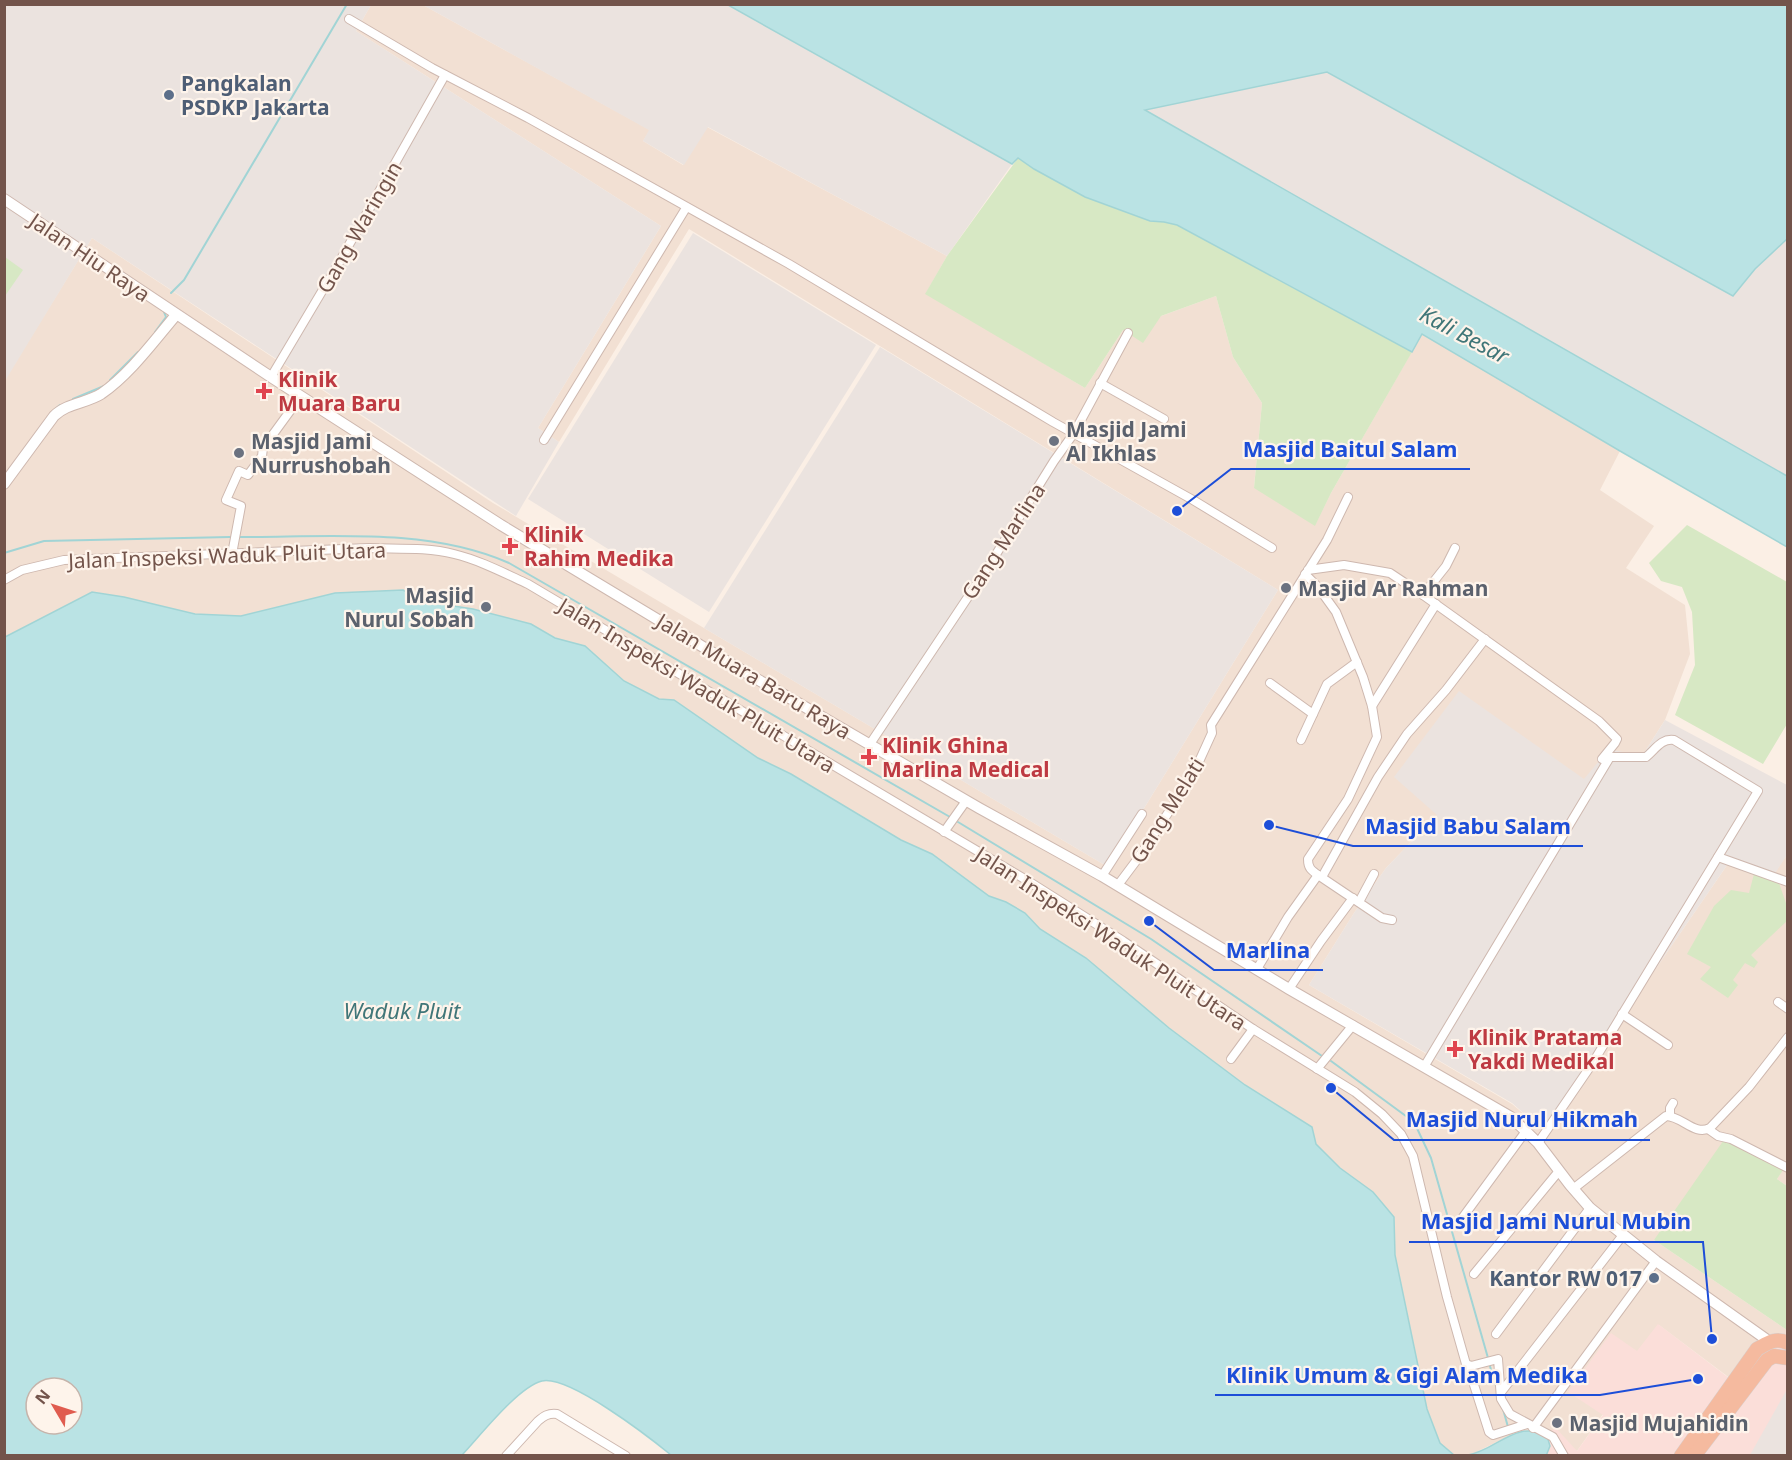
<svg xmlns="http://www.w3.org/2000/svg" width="1792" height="1460" font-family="'Noto Sans',sans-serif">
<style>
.residential{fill:#f2e0d3}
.commercial{fill:#fbded9}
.industrial{fill:#ebe3df}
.green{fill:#d7e8c4}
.water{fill:#bae3e4;stroke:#a1d4d5;stroke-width:1.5;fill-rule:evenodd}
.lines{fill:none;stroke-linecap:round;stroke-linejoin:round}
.stream{stroke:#a1d4d5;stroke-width:2}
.minor-casing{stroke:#ceb8af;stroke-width:10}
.tertiary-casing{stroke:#ceb8af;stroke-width:12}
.trunk-casing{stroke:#d8cfcd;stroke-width:15}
.minor{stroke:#fff;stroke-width:8}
.tertiary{stroke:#fff;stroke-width:10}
.trunk{stroke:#f5ba9f;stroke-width:14}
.service-dot{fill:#5c6f8a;stroke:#fef4eb;stroke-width:2}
.health-dot{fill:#e0444e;stroke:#fef4eb;stroke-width:2}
.worship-dot{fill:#6b7280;stroke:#fef4eb;stroke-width:2}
.labels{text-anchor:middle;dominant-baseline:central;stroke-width:4.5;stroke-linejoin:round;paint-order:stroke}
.service-label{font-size:21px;font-weight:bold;fill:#4e5e75;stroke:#fef4eb;text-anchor:start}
.street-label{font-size:21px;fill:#73544b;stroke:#fef4eb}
.health-label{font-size:21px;font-weight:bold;fill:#be3a42;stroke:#fef4eb;text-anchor:start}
.worship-label{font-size:21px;font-weight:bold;fill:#5b616d;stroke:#fef4eb;text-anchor:start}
.water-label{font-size:22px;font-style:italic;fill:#407678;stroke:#fef4eb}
.leader{fill:none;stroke:#1d4ed8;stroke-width:2}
.callout-dot{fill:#1d4ed8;stroke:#fef4eb;stroke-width:2}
.callout-label{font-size:22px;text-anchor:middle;font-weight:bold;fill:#1d4ed8;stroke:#fef4eb;stroke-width:4.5;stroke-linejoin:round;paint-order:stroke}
</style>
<rect width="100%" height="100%" fill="#fbefe5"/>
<!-- residential -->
<path class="residential" d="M371,5H423L650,130L643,141L683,165L707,127L947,256L926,293L1085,388L1123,330L1216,296L1233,357L1262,403L1254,487L1315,525L1331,493L1422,334L1620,451L1600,490L1654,526L1626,568L1685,605L1690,654L1665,720L1642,756L1584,780L1459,692L1437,815L1386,868L1354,913L1309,985L1512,1104L1544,1131L1732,858L1773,875L1787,855V1186L1777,1179L1785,1166L1654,1240L1787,1330V1333L1747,1391L1659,1325L1637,1352L1569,1392L1603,1414L1577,1451L1547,1436L1515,1433L1470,1455H1454L1440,1443L1427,1409L1395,1255L1394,1217L1373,1192L1340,1168L1316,1144L1312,1127L1245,1085L1169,1028L1086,958L1040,929L1025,913L1006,902L989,896L932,854L901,840L791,774L758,758L674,700L659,699L624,681L585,646L555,638L531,624L473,609L421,601L403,590L335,593L241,616L195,614L124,597L92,592L5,637L4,381L92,238L493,503L1108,867L1278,590L689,229L559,442L538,428L661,226L356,31Z"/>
<!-- commercial -->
<path class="commercial" d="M1658,1324L1746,1391L1787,1333V1396L1751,1455L1546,1456L1550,1446L1547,1436L1555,1427L1577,1451L1603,1415L1568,1392L1611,1333L1637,1351Z"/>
<!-- industrial -->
<g class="industrial">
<path d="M5,5H371L356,31L661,226L538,428L559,442L516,516L92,238L5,381Z"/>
<path d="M423,5H728L1012,164L947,256L708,127L684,165L643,141L649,130Z"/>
<path d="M1327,72L1733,296L1755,269L1787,239V476L1144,110Z"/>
<path d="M693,233L876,345L709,612L528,499Z"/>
<path d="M880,347L1278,590L1108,867L704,628Z"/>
<path d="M1459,691L1584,779L1609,749L1642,756L1665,720L1787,785V855L1774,875L1732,858L1544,1131L1512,1103L1309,985L1354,913L1386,868L1437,815L1394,777Z"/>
<path d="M1787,1389V1455H1750L1786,1391Z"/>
</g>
<!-- green -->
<g class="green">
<path d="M1018,158L1034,169L1085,197L1150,221L1164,222L1177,225L1412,352L1331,493L1315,526L1254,488L1262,403L1233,357L1216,296L1161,316L1143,343L1123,330L1085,388L925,294L947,256Z"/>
<path d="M5,257L23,270L5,296Z"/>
<path d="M1687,525L1787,582V724L1763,764L1675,715L1695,665L1692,612L1682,587L1661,581L1649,563Z"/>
<path d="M1754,874L1779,883L1787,906V921L1751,955L1758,962L1754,968L1745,963L1733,980L1738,985L1728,998L1700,979L1711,967L1687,954L1714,906L1731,890L1749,893Z"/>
<path d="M1728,1134L1786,1166L1777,1179L1787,1186V1330L1654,1240Z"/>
</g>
<!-- water -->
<g class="water">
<path d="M728,5H1787V239L1755,269L1733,296L1327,72L1145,110L1787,476V547L1620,451L1422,334L1412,352L1177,225L1164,222L1150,221L1085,197L1034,169L1018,158L1012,164Z"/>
<path d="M403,590L421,601L473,609L531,624L555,638L585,646L624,681L659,699L674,700L758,758L791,774L901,840L932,854L989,896L1006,902L1025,913L1040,929L1086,958L1169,1028L1245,1085L1312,1127L1316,1144L1340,1168L1373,1192L1394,1217L1395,1255L1427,1409L1440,1443L1454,1455C1459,1455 1464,1456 1468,1455C1497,1450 1516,1419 1547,1436L1550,1446L1546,1456L671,1455C649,1437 569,1375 542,1381C518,1387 480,1436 462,1455L5,1456V637L92,592L124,597L195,614L241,616L335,593ZM36,1388H72V1424H36Z"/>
</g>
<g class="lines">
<!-- stream -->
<g class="stream">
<path d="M171,293L184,280L347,4"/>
<path d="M155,332L166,317L164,312"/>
<path d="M110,380L138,352"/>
<path d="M73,399L104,386"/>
<path d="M51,413L60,405"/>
<path d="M240,537C327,537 428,527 509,563L950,817"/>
<path d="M4,553L44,541L230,537"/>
<path d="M958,822L1151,939L1322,1056"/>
<path d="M1331,1061L1414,1122L1431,1158L1488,1358"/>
<path d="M1489,1363L1496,1386"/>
<path d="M1503,1409L1508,1427"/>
</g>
<!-- minor casing -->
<g class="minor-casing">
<g id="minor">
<path d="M349,19L432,68L528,118L789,264L1053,422L1193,500L1272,548"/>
<path d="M271,377L337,266L445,75"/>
<path d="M1100,383L1164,419"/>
<path d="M544,440L686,208"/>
<path d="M232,554L241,506L226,500L239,471L248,475L262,456L263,448L301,396"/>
<path d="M1308,570L1344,565L1390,573L1423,595L1599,721L1617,739L1615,743L1602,759"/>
<path d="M1305,574L1318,587L1336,612L1363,677L1372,706L1377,737L1348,799L1308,859C1308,868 1311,870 1318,875L1382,918L1392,920"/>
<path d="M4,580L22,570L64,560L369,548C397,549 427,547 454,554C479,560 504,573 528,584L1028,881L1123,941L1253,1029L1355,1092L1382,1114L1401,1134L1413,1156L1447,1297L1466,1364L1471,1366L1498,1359L1501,1399L1510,1414L1553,1437L1564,1456"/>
<path d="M1423,595L1446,566L1455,548"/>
<path d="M1270,683L1313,714"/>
<path d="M1372,706L1436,604"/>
<path d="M1301,740L1327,684L1357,662"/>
<path d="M870,744L990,564L1054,461L1074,433L1128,333"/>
<path d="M944,832L966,801"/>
<path d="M1718,857L1788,882"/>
<path d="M1102,876L1142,814"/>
<path d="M1322,877L1378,777L1407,734L1446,690L1485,639"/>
<path d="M1118,885L1136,861L1192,777L1212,733L1211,725L1327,540L1348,497"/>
<path d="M1359,902L1374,874"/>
<path d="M1257,969L1288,917L1318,875"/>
<path d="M1289,989L1321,941L1353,898"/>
<path d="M1778,1002L1788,1009"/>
<path d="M1622,1014L1668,1045"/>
<path d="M1231,1059L1253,1029"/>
<path d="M1424,1067L1610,757H1646C1655,750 1661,738 1674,740L1758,791L1592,1064L1538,1143"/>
<path d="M1317,1069L1353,1025"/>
<path d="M1670,1116V1108L1673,1103"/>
<path d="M1708,1129L1718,1136L1731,1139L1788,1168"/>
<path d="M1573,1189L1666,1116C1682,1116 1694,1136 1710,1128L1749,1087L1788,1037"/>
<path d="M1463,1217L1526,1131"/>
<path d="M1474,1274L1559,1171"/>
<path d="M1496,1334L1590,1208"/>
<path d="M1468,1366L1489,1432L1493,1435L1527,1424"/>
<path d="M1502,1391L1623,1235"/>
<path d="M1533,1428L1656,1261"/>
<path d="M506,1456L538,1421C544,1416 548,1413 557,1414L626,1456"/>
</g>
</g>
<!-- tertiary casing -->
<g class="tertiary-casing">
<g id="tertiary">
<path d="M4,199L271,377L501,525L738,668L979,808L1102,876L1289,989L1511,1117L1538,1143L1570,1185L1590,1208L1656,1261L1770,1342"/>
<path d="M4,484L54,416C67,403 87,403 101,394C130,374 153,342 176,315"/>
</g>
</g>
<!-- trunk casing -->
<g class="trunk-casing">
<g id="trunk">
<path d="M1681,1456L1757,1349C1768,1343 1775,1337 1788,1343"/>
<path d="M1694,1456L1767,1360L1774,1356L1788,1358"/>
</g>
</g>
<!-- minor -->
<use href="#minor" class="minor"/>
<!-- tertiary -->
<use href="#tertiary" class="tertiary"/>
<!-- trunk -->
<use href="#trunk" class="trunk"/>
</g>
<!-- markers -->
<g class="service-dot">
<circle cx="169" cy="95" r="6"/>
<circle cx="1654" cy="1278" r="6"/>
</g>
<g class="health-dot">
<path d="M261 382h6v6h6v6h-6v6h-6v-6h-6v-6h6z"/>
<path d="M507 537h6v6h6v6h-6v6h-6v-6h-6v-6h6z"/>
<path d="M866 748h6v6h6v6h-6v6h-6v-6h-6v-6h6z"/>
<path d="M1452 1040h6v6h6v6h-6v6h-6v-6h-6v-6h6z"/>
</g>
<g class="worship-dot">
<circle cx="1054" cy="441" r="6"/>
<circle cx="239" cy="453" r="6"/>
<circle cx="1286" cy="588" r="6"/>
<circle cx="486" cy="607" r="6"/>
<circle cx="1557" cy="1423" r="6"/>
</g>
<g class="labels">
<!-- service labels -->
<g class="service-label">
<text x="181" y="83">Pangkalan<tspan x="181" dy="24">PSDKP Jakarta</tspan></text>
<text x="1642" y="1278" text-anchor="end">Kantor RW 017</text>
</g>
<!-- street labels -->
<g class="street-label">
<text transform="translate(359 227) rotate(-60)">Gang Waringin</text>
<text transform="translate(90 257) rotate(34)">Jalan Hiu Raya</text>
<text transform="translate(1003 541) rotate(-57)">Gang Marlina</text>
<text transform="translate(227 555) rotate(-2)">Jalan Inspeksi Waduk Pluit Utara</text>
<text transform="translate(754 676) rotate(31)">Jalan Muara Baru Raya</text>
<text transform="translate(697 685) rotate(31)">Jalan Inspeksi Waduk Pluit Utara</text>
<text transform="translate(1167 810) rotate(-58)">Gang Melati</text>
<text transform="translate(1111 938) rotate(33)">Jalan Inspeksi Waduk Pluit Utara</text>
</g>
<!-- health labels -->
<g class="health-label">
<text x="278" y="379">Klinik<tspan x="278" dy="24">Muara Baru</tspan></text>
<text x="524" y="534">Klinik<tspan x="524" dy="24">Rahim Medika</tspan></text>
<text x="882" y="745">Klinik Ghina<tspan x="882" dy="24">Marlina Medical</tspan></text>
<text x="1468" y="1037">Klinik Pratama<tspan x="1468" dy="24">Yakdi Medikal</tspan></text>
</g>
<!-- worship labels -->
<g class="worship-label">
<text x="1066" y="429">Masjid Jami<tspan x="1066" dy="24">Al Ikhlas</tspan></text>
<text x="251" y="441">Masjid Jami<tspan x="251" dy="24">Nurrushobah</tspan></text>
<text x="1298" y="588">Masjid Ar Rahman</text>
<text x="474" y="595" text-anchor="end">Masjid<tspan x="474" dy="24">Nurul Sobah</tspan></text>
<text x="1569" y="1423">Masjid Mujahidin</text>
</g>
<!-- water labels -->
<g class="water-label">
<text transform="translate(1465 334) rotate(28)">Kali Besar</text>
<text x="402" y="1010">Waduk Pluit</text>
</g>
</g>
<!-- callouts -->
<path class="leader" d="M1177 511L1231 469H1470M1269 825L1353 846H1583M1149 921L1214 970H1323M1331 1088L1394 1140H1650M1712 1339L1703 1242H1409M1698 1379L1600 1395H1215"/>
<g class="callout-dot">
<circle cx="1177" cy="511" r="6"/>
<circle cx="1269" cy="825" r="6"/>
<circle cx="1149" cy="921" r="6"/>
<circle cx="1331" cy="1088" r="6"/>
<circle cx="1712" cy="1339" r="6"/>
<circle cx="1698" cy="1379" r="6"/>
</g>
<g class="callout-label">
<text x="1350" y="457">Masjid Baitul Salam</text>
<text x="1468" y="834">Masjid Babu Salam</text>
<text x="1268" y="958">Marlina</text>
<text x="1522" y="1127">Masjid Nurul Hikmah</text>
<text x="1556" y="1229">Masjid Jami Nurul Mubin</text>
<text x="1407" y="1383">Klinik Umum &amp; Gigi Alam Medika</text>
</g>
<!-- border -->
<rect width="1792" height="1460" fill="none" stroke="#73544b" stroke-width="12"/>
<!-- north arrow -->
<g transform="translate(54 1406) rotate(309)"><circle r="28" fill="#fef4eb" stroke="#c6b4ab" stroke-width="1.5"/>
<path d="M0-4.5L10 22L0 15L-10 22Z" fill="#e05c4f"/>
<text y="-9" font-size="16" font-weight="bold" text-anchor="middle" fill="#73544b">N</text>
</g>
</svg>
